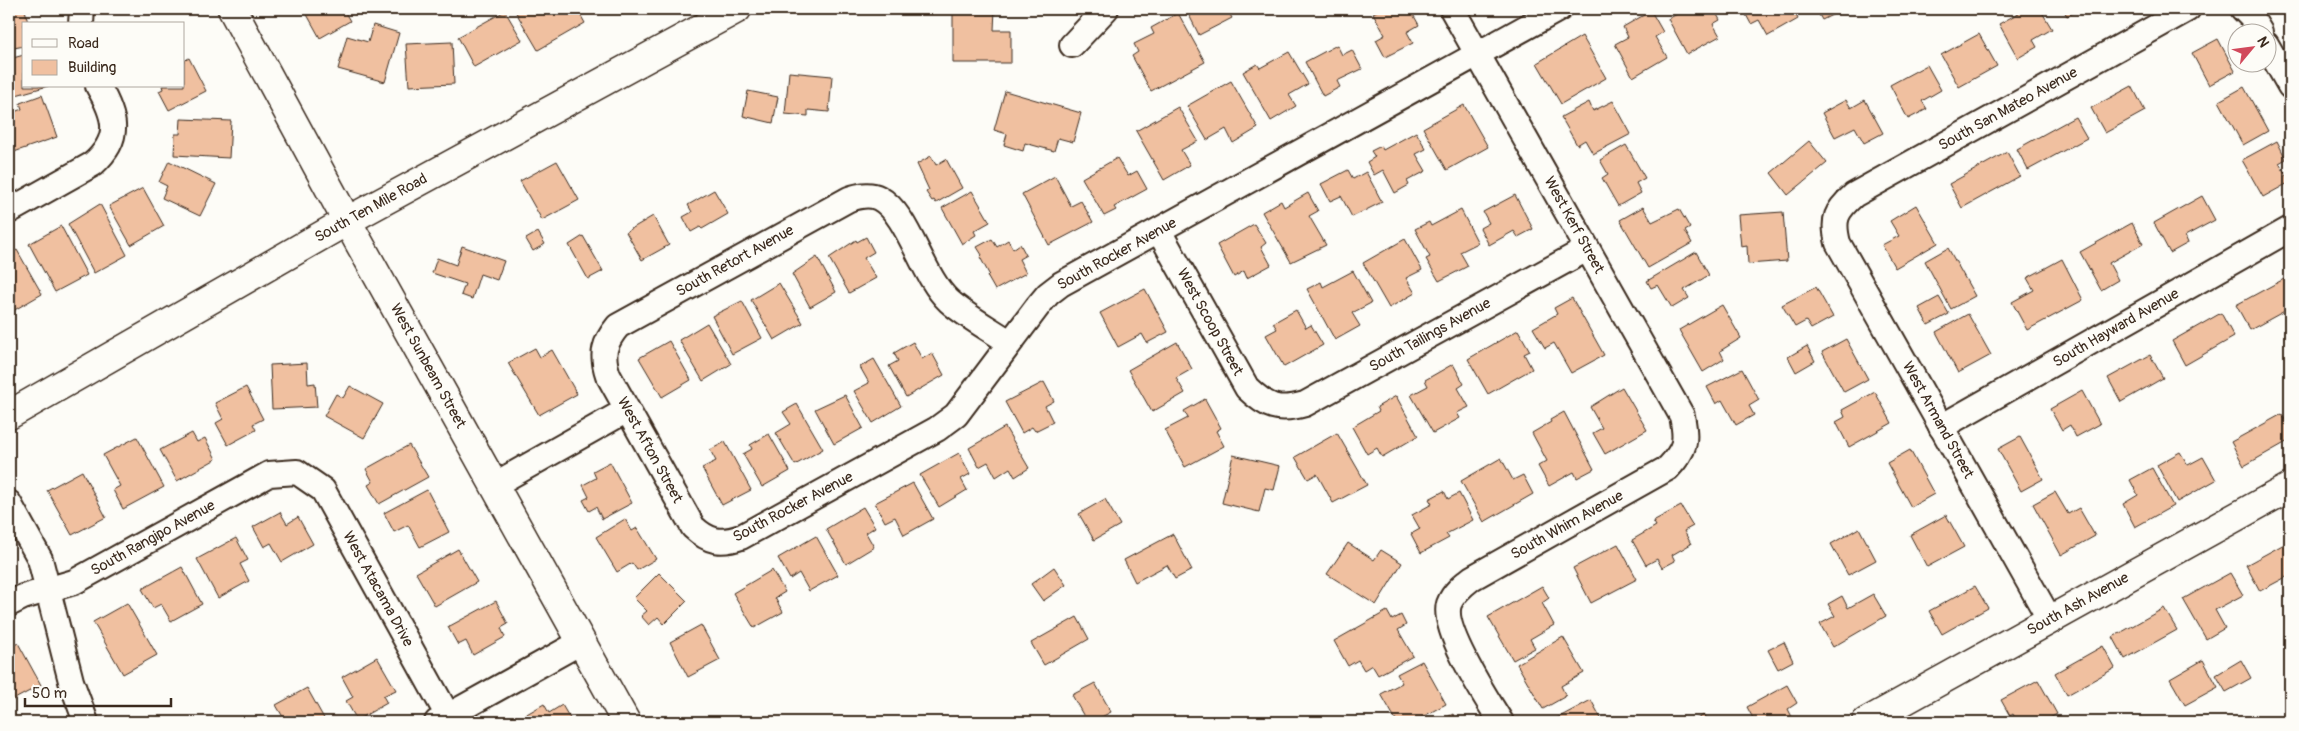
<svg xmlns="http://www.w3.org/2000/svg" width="2299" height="731" font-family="Pangolin,sans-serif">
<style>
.building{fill:#f0c0a0;stroke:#3b2a1e}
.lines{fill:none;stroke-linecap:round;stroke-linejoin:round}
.minor-casing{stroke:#3b2a1e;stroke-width:28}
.tertiary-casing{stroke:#3b2a1e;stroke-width:31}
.minor{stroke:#fdfcf7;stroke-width:24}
.tertiary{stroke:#fdfcf7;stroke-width:28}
.labels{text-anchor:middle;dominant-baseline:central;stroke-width:4.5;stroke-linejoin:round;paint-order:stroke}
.street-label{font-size:15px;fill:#3b2a1e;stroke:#fdfcf7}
</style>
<rect width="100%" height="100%" fill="#fdfcf7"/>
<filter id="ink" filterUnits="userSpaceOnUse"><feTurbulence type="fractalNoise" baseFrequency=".02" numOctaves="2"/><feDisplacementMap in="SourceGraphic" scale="10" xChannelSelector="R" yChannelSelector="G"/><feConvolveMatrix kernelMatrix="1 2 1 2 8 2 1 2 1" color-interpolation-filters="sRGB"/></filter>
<g filter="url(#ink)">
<!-- building -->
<g class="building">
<path d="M25,9L28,24H33H24V46L9,49V10Z"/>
<path d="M304,9H343L350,21L320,38Z"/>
<path d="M514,9H541L542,11L547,9H577L585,23L538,50Z"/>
<path d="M953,9H995L994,30H1011V63H953Z"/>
<path d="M1186,9H1227L1232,18L1199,35Z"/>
<path d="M1381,9H1410L1419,25L1407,32L1413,43L1385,57L1376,40L1385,35L1373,13Z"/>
<path d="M1686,9H1714L1720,20L1713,24L1720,36L1687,54L1668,19Z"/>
<path d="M1743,9H1793L1798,19L1768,36L1759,20L1751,24Z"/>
<path d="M1816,9H1844L1822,20Z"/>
<path d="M2026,9H2040L2052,29L2033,40L2037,47L2018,58L1999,24Z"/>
<path d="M2063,9H2081L2067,16Z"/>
<path d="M505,11L522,40L474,67L458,37Z"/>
<path d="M1651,11L1663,32L1655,37L1667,57L1633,77L1615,44L1628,37L1623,27Z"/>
<path d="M1178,13L1205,62L1151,91L1132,56L1138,52L1134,44L1154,34L1151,28Z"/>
<path d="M373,25L399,33L385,82L338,69L347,36L368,42Z"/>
<path d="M1979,34L1997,66L1959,87L1941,55Z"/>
<path d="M1582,36L1606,78L1561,104L1537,63Z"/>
<path d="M2218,39L2235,71L2209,85L2192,53Z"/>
<path d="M452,42L454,84L409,86L406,44Z"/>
<path d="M1337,45L1342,55L1352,50L1362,69L1337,81L1340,87L1323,96L1305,62Z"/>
<path d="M1289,52L1308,84L1289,95L1296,106L1271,121L1243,72L1257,64L1260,68Z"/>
<path d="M24,55V86H48L9,97V59Z"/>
<path d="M189,58L206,91L169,110L159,91L163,89L162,86H184V61Z"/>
<path d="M1927,65L1941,90L1922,101L1927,109L1908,119L1890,85Z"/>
<path d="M789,72L832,76L829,112L808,110V116L785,114Z"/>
<path d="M1231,81L1258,128L1233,143L1226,129L1207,140L1187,106Z"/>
<path d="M2132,86L2145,111L2105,133L2091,108Z"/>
<path d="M2244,87L2268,131L2243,145L2219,101Z"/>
<path d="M748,91L778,97L773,123L743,116Z"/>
<path d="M1005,91L1081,113L1073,142L1058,138L1054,151L1025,143L1023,151L1004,145L1007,134L994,130Z"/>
<path d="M42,95L57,137L14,152L9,135V114L22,109L20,103Z"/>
<path d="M1846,100L1851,108L1865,100L1883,133L1864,143L1855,127L1835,137L1822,113Z"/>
<path d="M1613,101L1631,134L1593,154L1585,140L1577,145L1561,117L1589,102L1593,111Z"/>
<path d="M1464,105L1488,147L1447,170L1423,128Z"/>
<path d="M1178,107L1198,141L1181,150L1190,165L1164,180L1136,131Z"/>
<path d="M2075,117L2087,138L2028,170L2017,149Z"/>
<path d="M181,119L231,121L229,158L174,155L175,134H180Z"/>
<path d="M1416,132L1426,149L1416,154L1426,171L1407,181L1409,185L1395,193L1383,170L1374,175L1367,162L1375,157L1371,151L1381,146L1383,150Z"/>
<path d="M1809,141L1827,163L1788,195L1771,173Z"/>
<path d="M2277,141L2286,159L2279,163L2290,182L2263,197L2242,160Z"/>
<path d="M1626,145L1645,178L1636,183L1641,193L1618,206L1602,178L1608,174L1600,160Z"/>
<path d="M2007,152L2020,176L1962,208L1949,184Z"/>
<path d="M931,156L936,165L946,159L962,188L936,203L934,200L932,201L926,192L929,190L917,164Z"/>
<path d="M1117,158L1128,176L1137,171L1147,189L1114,207L1116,210L1104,216L1082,178Z"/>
<path d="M169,161L216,184L200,216L162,198L167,186L159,182Z"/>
<path d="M557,161L579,200L542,220L520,181Z"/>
<path d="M1348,170L1353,179L1366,172L1382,202L1352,217L1341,196L1330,201L1321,184Z"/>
<path d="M1055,176L1071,206L1081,201L1093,222L1049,245L1022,194Z"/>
<path d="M143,188L164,226L131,245L109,206Z"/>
<path d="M714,190L728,214L702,229L700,227L691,232L683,217L692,212L688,205Z"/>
<path d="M972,191L990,222L974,231L976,235L962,244L942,208Z"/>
<path d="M1308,193L1318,211L1309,216L1326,245L1291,262L1262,212L1281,201L1284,207Z"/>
<path d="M1515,195L1533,229L1518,237L1514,231L1489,245L1480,228L1489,223L1483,212Z"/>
<path d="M2202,196L2215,220L2185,236L2188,243L2170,253L2154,223Z"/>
<path d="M100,204L127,255L94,273L68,224Z"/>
<path d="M1916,205L1938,243L1895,268L1882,245L1899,236L1890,221Z"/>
<path d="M1643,207L1652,222L1679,209L1690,228L1685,231L1692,243L1648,268L1620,220Z"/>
<path d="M1461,210L1478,243L1460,252L1468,266L1439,281L1426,259L1430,257L1415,229L1429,222L1431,226Z"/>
<path d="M1783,212L1787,261L1748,264L1747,246L1741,247L1738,215Z"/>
<path d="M653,216L669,245L642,260L626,232Z"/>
<path d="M2132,223L2143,244L2109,263L2118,280L2101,290L2080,252Z"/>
<path d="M1254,224L1266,243L1261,247L1271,265L1247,278L1244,271L1234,277L1217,245Z"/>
<path d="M61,226L87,275L55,292L29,244Z"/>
<path d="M538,232L545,244L533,251L526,239Z"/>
<path d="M583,236L603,271L588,279L569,245Z"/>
<path d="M866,237L874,252L864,258L876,278L849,293L829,258L856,240L857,242Z"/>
<path d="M992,239L997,247L1008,240L1013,249L1020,244L1026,255L1019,259L1026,273L995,290L987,276L989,274L980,257L982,255L977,247Z"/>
<path d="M1405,239L1422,270L1406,278L1415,293L1389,308L1363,263Z"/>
<path d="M462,246L504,261L497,280L480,274L472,299L461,295L465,284L432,273L437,258L456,265Z"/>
<path d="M1948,248L1975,296L1951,309L1925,261Z"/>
<path d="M17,250L42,294L11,312L9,308V254Z"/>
<path d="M1696,252L1709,275L1684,290L1689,298L1672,308L1658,285L1651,288L1647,281Z"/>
<path d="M817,257L836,292L810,307L792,274Z"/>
<path d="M2062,259L2083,300L2027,330L2012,302L2034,290L2027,278Z"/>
<path d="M1353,271L1371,303L1352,313L1360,326L1335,340L1307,289L1321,282L1323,287Z"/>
<path d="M2284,279L2290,291V308L2250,330L2236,305Z"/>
<path d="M779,283L803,323L774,340L751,300Z"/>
<path d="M1816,287L1833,317L1811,329L1806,321L1795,327L1782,305Z"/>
<path d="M1145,289L1168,332L1147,343L1142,334L1118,347L1100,313Z"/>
<path d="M1939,297L1949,314L1928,325L1919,308Z"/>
<path d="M1572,298L1604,355L1571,373L1554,343L1545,348L1533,328L1557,314L1554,308Z"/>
<path d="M742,301L762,338L732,354L712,316Z"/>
<path d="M1722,305L1741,338L1720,351L1724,359L1703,372L1679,330Z"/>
<path d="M1296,310L1306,328L1311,325L1323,345L1284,367L1266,335L1277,329L1273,323Z"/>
<path d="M2221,313L2234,337L2185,365L2172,341Z"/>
<path d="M1968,314L1991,355L1958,373L1936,332Z"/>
<path d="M707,323L731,364L703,381L679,340Z"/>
<path d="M1518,330L1530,351L1524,354L1532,369L1488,394L1468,359Z"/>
<path d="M1846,339L1868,379L1844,392L1822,352Z"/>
<path d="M669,341L691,380L662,397L639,358Z"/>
<path d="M913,342L922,359L932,353L944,375L906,397L889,366L898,361L894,353Z"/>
<path d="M1177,342L1192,369L1176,378L1185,393L1152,412L1128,370Z"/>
<path d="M1807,346L1815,361L1796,372L1788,357Z"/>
<path d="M535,348L540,357L552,350L577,394L539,415L508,363Z"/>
<path d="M2150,355L2163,378L2121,402L2108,378Z"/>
<path d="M874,359L901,406L873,423L854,391L869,383L860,367Z"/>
<path d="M307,363L308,384L315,383L317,407L272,409L270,365Z"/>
<path d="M1453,364L1464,384L1458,388L1469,407L1457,413L1460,418L1433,433L1411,395L1428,386L1425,380Z"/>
<path d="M1742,369L1759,400L1749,406L1754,415L1736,425L1722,400L1716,404L1707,387Z"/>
<path d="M1044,382L1054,401L1045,406L1053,422L1035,431L1032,427L1022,433L1005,402Z"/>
<path d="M350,386L383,404L364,438L324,416L336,394L343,398Z"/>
<path d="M246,387L263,419L253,424L256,430L228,445L216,423L223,419L215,403Z"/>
<path d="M1622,387L1647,430L1605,454L1593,433L1602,428L1590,407Z"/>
<path d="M2082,391L2100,424L2076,437L2070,425L2062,430L2050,409Z"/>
<path d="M1875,392L1892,423L1849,447L1836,422L1845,417L1842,410Z"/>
<path d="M845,395L863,428L834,444L815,409Z"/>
<path d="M1396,396L1418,436L1382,457L1377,448L1367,454L1352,427L1379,411L1377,407Z"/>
<path d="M1205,399L1221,428L1216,431L1224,446L1185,467L1165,430L1188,418L1184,411Z"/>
<path d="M797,404L823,449L795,465L776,433L791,424L783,412Z"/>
<path d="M1564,412L1594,469L1577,478L1574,472L1549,486L1538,466L1547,461L1532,433L1551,422L1550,420Z"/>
<path d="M2282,414L2290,429V440L2244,466L2231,442Z"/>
<path d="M1005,427L1029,468L1015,477L1010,468L996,477L988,462L979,467L969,448Z"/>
<path d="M192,433L197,442L205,438L216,459L177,481L160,450Z"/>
<path d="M1337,433L1367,485L1333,503L1317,474L1308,479L1295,457Z"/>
<path d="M769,434L790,471L762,487L743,454L752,449L750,445Z"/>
<path d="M137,437L164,487L123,509L113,490L120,486L103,455Z"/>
<path d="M2020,437L2043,479L2021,491L1998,449Z"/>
<path d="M725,442L751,490L722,505L702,468L716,461L710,450Z"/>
<path d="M409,445L428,477L379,504L368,485L373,482L366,469Z"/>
<path d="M1910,450L1934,494L1911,507L1887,463Z"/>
<path d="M2180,452L2188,465L2203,457L2216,480L2177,502L2157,465Z"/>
<path d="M959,453L970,474L961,479L967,490L939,507L920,475Z"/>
<path d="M1233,455L1280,466L1274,490L1265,488L1259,512L1222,503Z"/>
<path d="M1501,458L1513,480L1523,475L1533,494L1484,522L1461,481Z"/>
<path d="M610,462L632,503L602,519L596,507L589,511L583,500L589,497L583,485L596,478L593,471Z"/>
<path d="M2152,468L2173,506L2135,527L2123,504L2138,495L2130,480Z"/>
<path d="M82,471L106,517L72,535L47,490Z"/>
<path d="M913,483L933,519L904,535L895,517L885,522L875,503Z"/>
<path d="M427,490L449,532L420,547L408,525L394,532L384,513Z"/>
<path d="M1444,491L1448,499L1459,493L1473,520L1446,534L1449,538L1421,553L1411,534L1420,529L1412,515L1432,504L1429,499Z"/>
<path d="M2055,492L2068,514L2079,508L2095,536L2061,555L2033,504Z"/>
<path d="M1105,499L1120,525L1094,540L1079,514Z"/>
<path d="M1681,506L1693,526L1684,531L1691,544L1672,555L1675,561L1662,568L1657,559L1646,565L1632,540L1656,526L1653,521Z"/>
<path d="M863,507L875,527L866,533L874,547L846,564L826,529Z"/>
<path d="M280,512L287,524L298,517L313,544L282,562L271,543L264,547L253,527Z"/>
<path d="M1946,515L1964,547L1927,567L1910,535Z"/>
<path d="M625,519L632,531L637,528L656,559L637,570L632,563L617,572L596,537Z"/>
<path d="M1859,528L1876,560L1848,575L1831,544Z"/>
<path d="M1173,534L1192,570L1175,579L1167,565L1135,582L1124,560Z"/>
<path d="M816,536L838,575L809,591L799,573L790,579L778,558Z"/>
<path d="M236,538L248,560L240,564L249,581L218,598L197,559Z"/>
<path d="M2288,542L2290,575L2260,591L2246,565Z"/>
<path d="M1348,543L1374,560L1381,550L1402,563L1376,605L1327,574Z"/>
<path d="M1618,544L1637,579L1591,603L1573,568Z"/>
<path d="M458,549L477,582L435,606L416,573Z"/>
<path d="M182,567L202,604L171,621L161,604L153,608L142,589Z"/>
<path d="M1054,567L1066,585L1043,601L1031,584Z"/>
<path d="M772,570L785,592L775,598L783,612L754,628L733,593Z"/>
<path d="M659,573L687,601L664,624L658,617L649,625L641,616L647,611L634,598Z"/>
<path d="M2230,573L2243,595L2215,610L2225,628L2206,639L2183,599Z"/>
<path d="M1542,586L1549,598L1542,603L1554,625L1530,639L1535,648L1513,660L1488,617Z"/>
<path d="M1975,586L1988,608L1942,634L1929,611Z"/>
<path d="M1873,594L1886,616L1833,647L1820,624L1835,616L1828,604L1842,596L1848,608Z"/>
<path d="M496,601L508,624L501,628L505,637L473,655L466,641L458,645L448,627Z"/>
<path d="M127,603L157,655L123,674L93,622Z"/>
<path d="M2164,608L2177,630L2125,659L2113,637Z"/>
<path d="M1387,611L1392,620L1401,615L1406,625L1398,630L1413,656L1378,675L1372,665L1364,670L1358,660L1348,666L1334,641Z"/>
<path d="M1077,617L1089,639L1044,665L1031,643Z"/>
<path d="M701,625L720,660L688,677L670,642Z"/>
<path d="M1563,637L1584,673L1561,686L1566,696L1543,709L1517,664Z"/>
<path d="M1784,642L1793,661L1778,669L1768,650Z"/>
<path d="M18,643L41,685L9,702V648Z"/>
<path d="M2103,646L2115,668L2067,695L2055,673Z"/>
<path d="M377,657L396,690L383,696L387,703L357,720L346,701L353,697L342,677Z"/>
<path d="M2203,660L2218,687L2185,705L2170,679Z"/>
<path d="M2241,660L2251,678L2226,692L2216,675Z"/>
<path d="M1422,661L1446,704L1413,722H1397L1381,694L1402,683L1397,674Z"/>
<path d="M2038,680L2057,714L2043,722H2017L2013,714L2010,716L2001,700Z"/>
<path d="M1095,683L1111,712L1092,722H1087L1072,695Z"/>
<path d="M1787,685L1797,703L1788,709L1794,721L1755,722L1747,707Z"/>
<path d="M307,688L326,722H286L276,705Z"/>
<path d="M1591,700L1603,722H1550Z"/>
<path d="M544,704L549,713L562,705L572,722H529L525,715Z"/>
<path d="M1453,714L1457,722H1438Z"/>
<path d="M1704,715L1708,722H1691Z"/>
</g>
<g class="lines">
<!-- minor casing -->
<g class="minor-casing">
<g id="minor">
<path d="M1452,9L1682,416C1687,441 1686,449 1668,468L1472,578C1463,585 1453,593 1449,604C1441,629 1487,699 1501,722"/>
<path d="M2243,9L2251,17L2260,32"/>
<path d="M81,24L82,9"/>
<path d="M2266,44L2290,86"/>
<path d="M1072,45L1106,9"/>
<path d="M9,211L93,164C122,138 116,117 98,86"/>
<path d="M1159,231L1247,388C1267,407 1278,412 1305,404L1587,249"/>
<path d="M1009,342C990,329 967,317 949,301C921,275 909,214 879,198C869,193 858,196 849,199L618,326C604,343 601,354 608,375L693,527C709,542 721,544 741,537L937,429L956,415L1038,306L1048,294L1061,284L1559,9"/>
<path d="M1941,427L2290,229"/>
<path d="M494,485L627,410"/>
<path d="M9,503L40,559L71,681L86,722"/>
<path d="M9,604L23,597L74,582L269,474L297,472L323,490L448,716"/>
<path d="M2050,620L1838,243C1832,219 1836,211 1854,195L2188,9"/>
<path d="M437,722L581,642"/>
</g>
</g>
<!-- tertiary casing -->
<g class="tertiary-casing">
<g id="tertiary">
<path d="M232,9L347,221L626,722"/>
<path d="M9,415L347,221L737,9"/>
<path d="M1866,722L2290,487"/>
</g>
</g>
<!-- minor -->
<use href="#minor" class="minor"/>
<!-- tertiary -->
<use href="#tertiary" class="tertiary"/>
</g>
</g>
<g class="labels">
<!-- street labels -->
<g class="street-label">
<text transform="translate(2008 109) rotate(-29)">South San Mateo Avenue</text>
<text transform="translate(371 208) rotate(-29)">South Ten Mile Road</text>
<text transform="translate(1574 225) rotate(61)">West Kerf Street</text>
<text transform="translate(1117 254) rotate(-29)">South Rocker Avenue</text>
<text transform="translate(735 261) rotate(-29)">South Retort Avenue</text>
<text transform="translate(1210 322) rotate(61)">West Scoop Street</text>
<text transform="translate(2116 328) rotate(-30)">South Hayward Avenue</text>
<text transform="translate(1430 335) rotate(-29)">South Tailings Avenue</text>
<text transform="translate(428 366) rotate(61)">West Sunbeam Street</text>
<text transform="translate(1938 420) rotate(61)">West Armand Street</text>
<text transform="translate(650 450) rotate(61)">West Afton Street</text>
<text transform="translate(793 507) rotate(-28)">South Rocker Avenue</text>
<text transform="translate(1567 525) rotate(-29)">South Whim Avenue</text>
<text transform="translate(153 538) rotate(-29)">South Rangipo Avenue</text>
<text transform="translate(378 589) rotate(61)">West Atacama Drive</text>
<text transform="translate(2078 604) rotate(-29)">South Ash Avenue</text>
</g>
</g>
<!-- margin -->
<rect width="2299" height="731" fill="none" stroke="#fdfcf7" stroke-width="30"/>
<rect x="15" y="15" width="2269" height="701" fill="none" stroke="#3b2a1e" stroke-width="2" filter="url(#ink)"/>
<!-- legend -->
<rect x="22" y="22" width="162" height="65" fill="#fdfcf7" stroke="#afa8a0"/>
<rect x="32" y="39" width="25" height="8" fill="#fdfcf7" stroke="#afa8a0"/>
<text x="68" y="48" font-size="15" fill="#3b2a1e">Road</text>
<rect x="32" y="60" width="25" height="15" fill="#f0c0a0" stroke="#afa8a0"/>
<text x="68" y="72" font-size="15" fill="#3b2a1e">Building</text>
<!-- north arrow -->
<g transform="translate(2252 48) rotate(61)"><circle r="24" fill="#fdfcf7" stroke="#afa8a0"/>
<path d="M0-4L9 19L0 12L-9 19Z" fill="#d1495b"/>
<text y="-8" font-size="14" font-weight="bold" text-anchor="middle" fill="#3b2a1e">N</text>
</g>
<!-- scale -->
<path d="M25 698v8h146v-8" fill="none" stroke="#3b2a1e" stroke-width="2.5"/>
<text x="32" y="698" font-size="15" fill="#3b2a1e" stroke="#fdfcf7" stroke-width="4" paint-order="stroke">50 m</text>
</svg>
